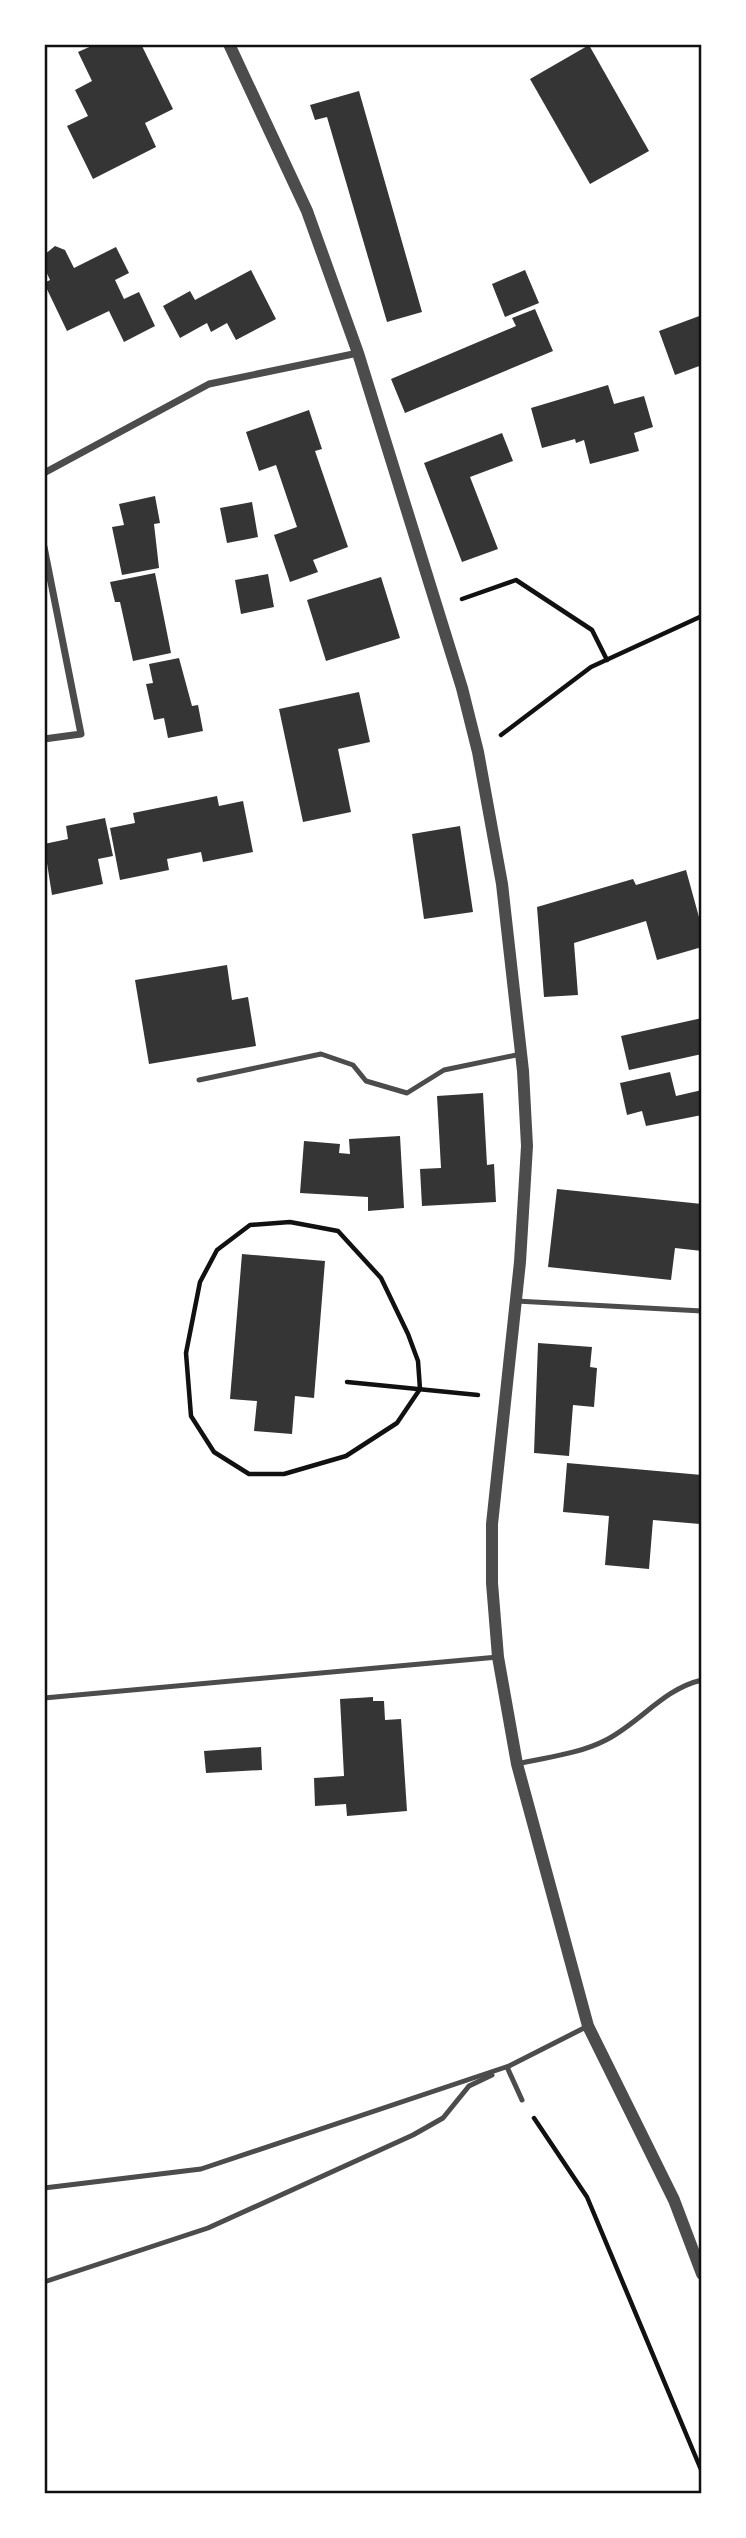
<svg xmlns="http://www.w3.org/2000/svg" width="746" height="2538" font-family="'Golos Text',sans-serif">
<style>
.building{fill:#353535}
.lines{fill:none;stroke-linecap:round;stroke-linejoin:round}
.path{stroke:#111;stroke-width:4.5}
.service{stroke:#4c4c4c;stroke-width:5}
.minor{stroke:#4c4c4c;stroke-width:7}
.tertiary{stroke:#4c4c4c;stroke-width:12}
.neatline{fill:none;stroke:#111;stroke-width:2.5}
</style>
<rect width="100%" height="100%" fill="#fff"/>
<!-- building -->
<g class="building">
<path d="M96,44H141L173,109L145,123L156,147L93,179L67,126L88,116L75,90L92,81L78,52Z"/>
<path d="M589,45L649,151L590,184L530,79Z"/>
<path d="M359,91L422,312L387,322L327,117L315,120L310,105Z"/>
<path d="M55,246L65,250L74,268L116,247L129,273L115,280L124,299L139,292L155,326L124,342L109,311L67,331L44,283L50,280L44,267V255Z"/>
<path d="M251,270L276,319L236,340L227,323L211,332L207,323L180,338L163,306L190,291L195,300Z"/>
<path d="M525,270L539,303L505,317L492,284Z"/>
<path d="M535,309L553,351L405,413L391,379L516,326L512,318Z"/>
<path d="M702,315V365L675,375L659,331Z"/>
<path d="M608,385L614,404L644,396L653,427L634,433L639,451L590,464L584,440L576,443L575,439L542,448L531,408Z"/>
<path d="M309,410L322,449L315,451L348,547L313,560L318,572L290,582L274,535L297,527L276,465L259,471L246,432Z"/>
<path d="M502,433L513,461L470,477L498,549L462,562L424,463Z"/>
<path d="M155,496L160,523L154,524L159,568L122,575L112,527L124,525L119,504Z"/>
<path d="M252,502L258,537L227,543L220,508Z"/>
<path d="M155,573L171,653L133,661L120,602H115L110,582Z"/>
<path d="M268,574L274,607L241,614L235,580Z"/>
<path d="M381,577L400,638L326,661L307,600Z"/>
<path d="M179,658L192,706L198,705L203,731L168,738L164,718L154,720L146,684L153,683L149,664Z"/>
<path d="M359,692L370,742L338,749L351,812L303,822L279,709Z"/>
<path d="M217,796L219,806L243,801L253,852L203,862L201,852L167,859L169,870L120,880L110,828L135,823L133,813Z"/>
<path d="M105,818L113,856L98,859L103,884L52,895L44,844L68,839L66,826Z"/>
<path d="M460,826L473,912L424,919L412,834Z"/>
<path d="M686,870L702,928V947L657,960L646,921L574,943L578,995L544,997L537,907L633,879L636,885Z"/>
<path d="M227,965L232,1000L248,997L256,1046L149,1064L135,980Z"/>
<path d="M702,1018V1054L629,1070L621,1036Z"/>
<path d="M670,1072L676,1096L702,1090V1115L646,1126L642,1111L627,1115L620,1083Z"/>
<path d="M483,1093L487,1165L494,1164L496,1202L422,1206L420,1169L441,1168L437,1096Z"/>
<path d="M400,1136L404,1208L368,1211V1197L300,1193L304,1141L340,1144L339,1153L350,1154L349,1139Z"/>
<path d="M557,1189L702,1204V1251L675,1248L671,1280L548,1267Z"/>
<path d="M242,1254L325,1261L314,1398L295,1396L292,1434L254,1431L257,1401L230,1399Z"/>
<path d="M538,1343L592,1347L590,1367L597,1368L594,1407L573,1405L569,1456L534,1453Z"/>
<path d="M567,1463L702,1475L700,1524L653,1520L649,1569L605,1565L609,1516L563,1512Z"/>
<path d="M373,1697V1701H384L385,1720L401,1719L407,1811L347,1816L346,1804L315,1806L314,1778L344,1776L340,1699Z"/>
<path d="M261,1747L262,1770L206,1773L204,1751Z"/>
</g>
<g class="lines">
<!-- path -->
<g class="path">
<path d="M462,599L516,580L592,630L607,660"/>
<path d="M501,735L591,667L702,616"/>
<path d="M290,1222L338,1231L381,1278L408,1334L418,1361L420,1389L397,1423L346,1456L284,1474H249L214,1452L191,1416L186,1353L200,1282L217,1250L250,1225Z"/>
<path d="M347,1382L478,1395"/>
<path d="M534,2118L587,2197L702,2472"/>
</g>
<!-- service -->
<g class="service">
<path d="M199,1080L321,1054L353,1065L366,1081L407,1093L444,1070L521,1054"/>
<path d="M516,1301L702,1311"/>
<path d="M44,1698L498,1657"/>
<path d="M517,1764C547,1757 579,1754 606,1740C641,1722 663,1689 702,1680"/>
<path d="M507,2067L522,2100"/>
<path d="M44,2188L201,2169L509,2066L588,2026"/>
<path d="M44,2282L208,2228L413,2135L443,2118L469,2086L492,2075"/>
</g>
<!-- minor -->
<g class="minor">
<path d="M44,473L209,384L358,353"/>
<path d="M44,547L81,734L44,739"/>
</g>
<!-- tertiary -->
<path class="tertiary" d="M229,44L307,211L358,353L462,688L478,752L502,884L523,1071L527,1146L520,1262L492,1524V1583L498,1657L517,1764L588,2026L674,2200L702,2274"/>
</g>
<!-- border -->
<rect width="746" height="2538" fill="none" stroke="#ffffff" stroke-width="91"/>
<rect x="46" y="46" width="654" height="2446" class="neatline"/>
</svg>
